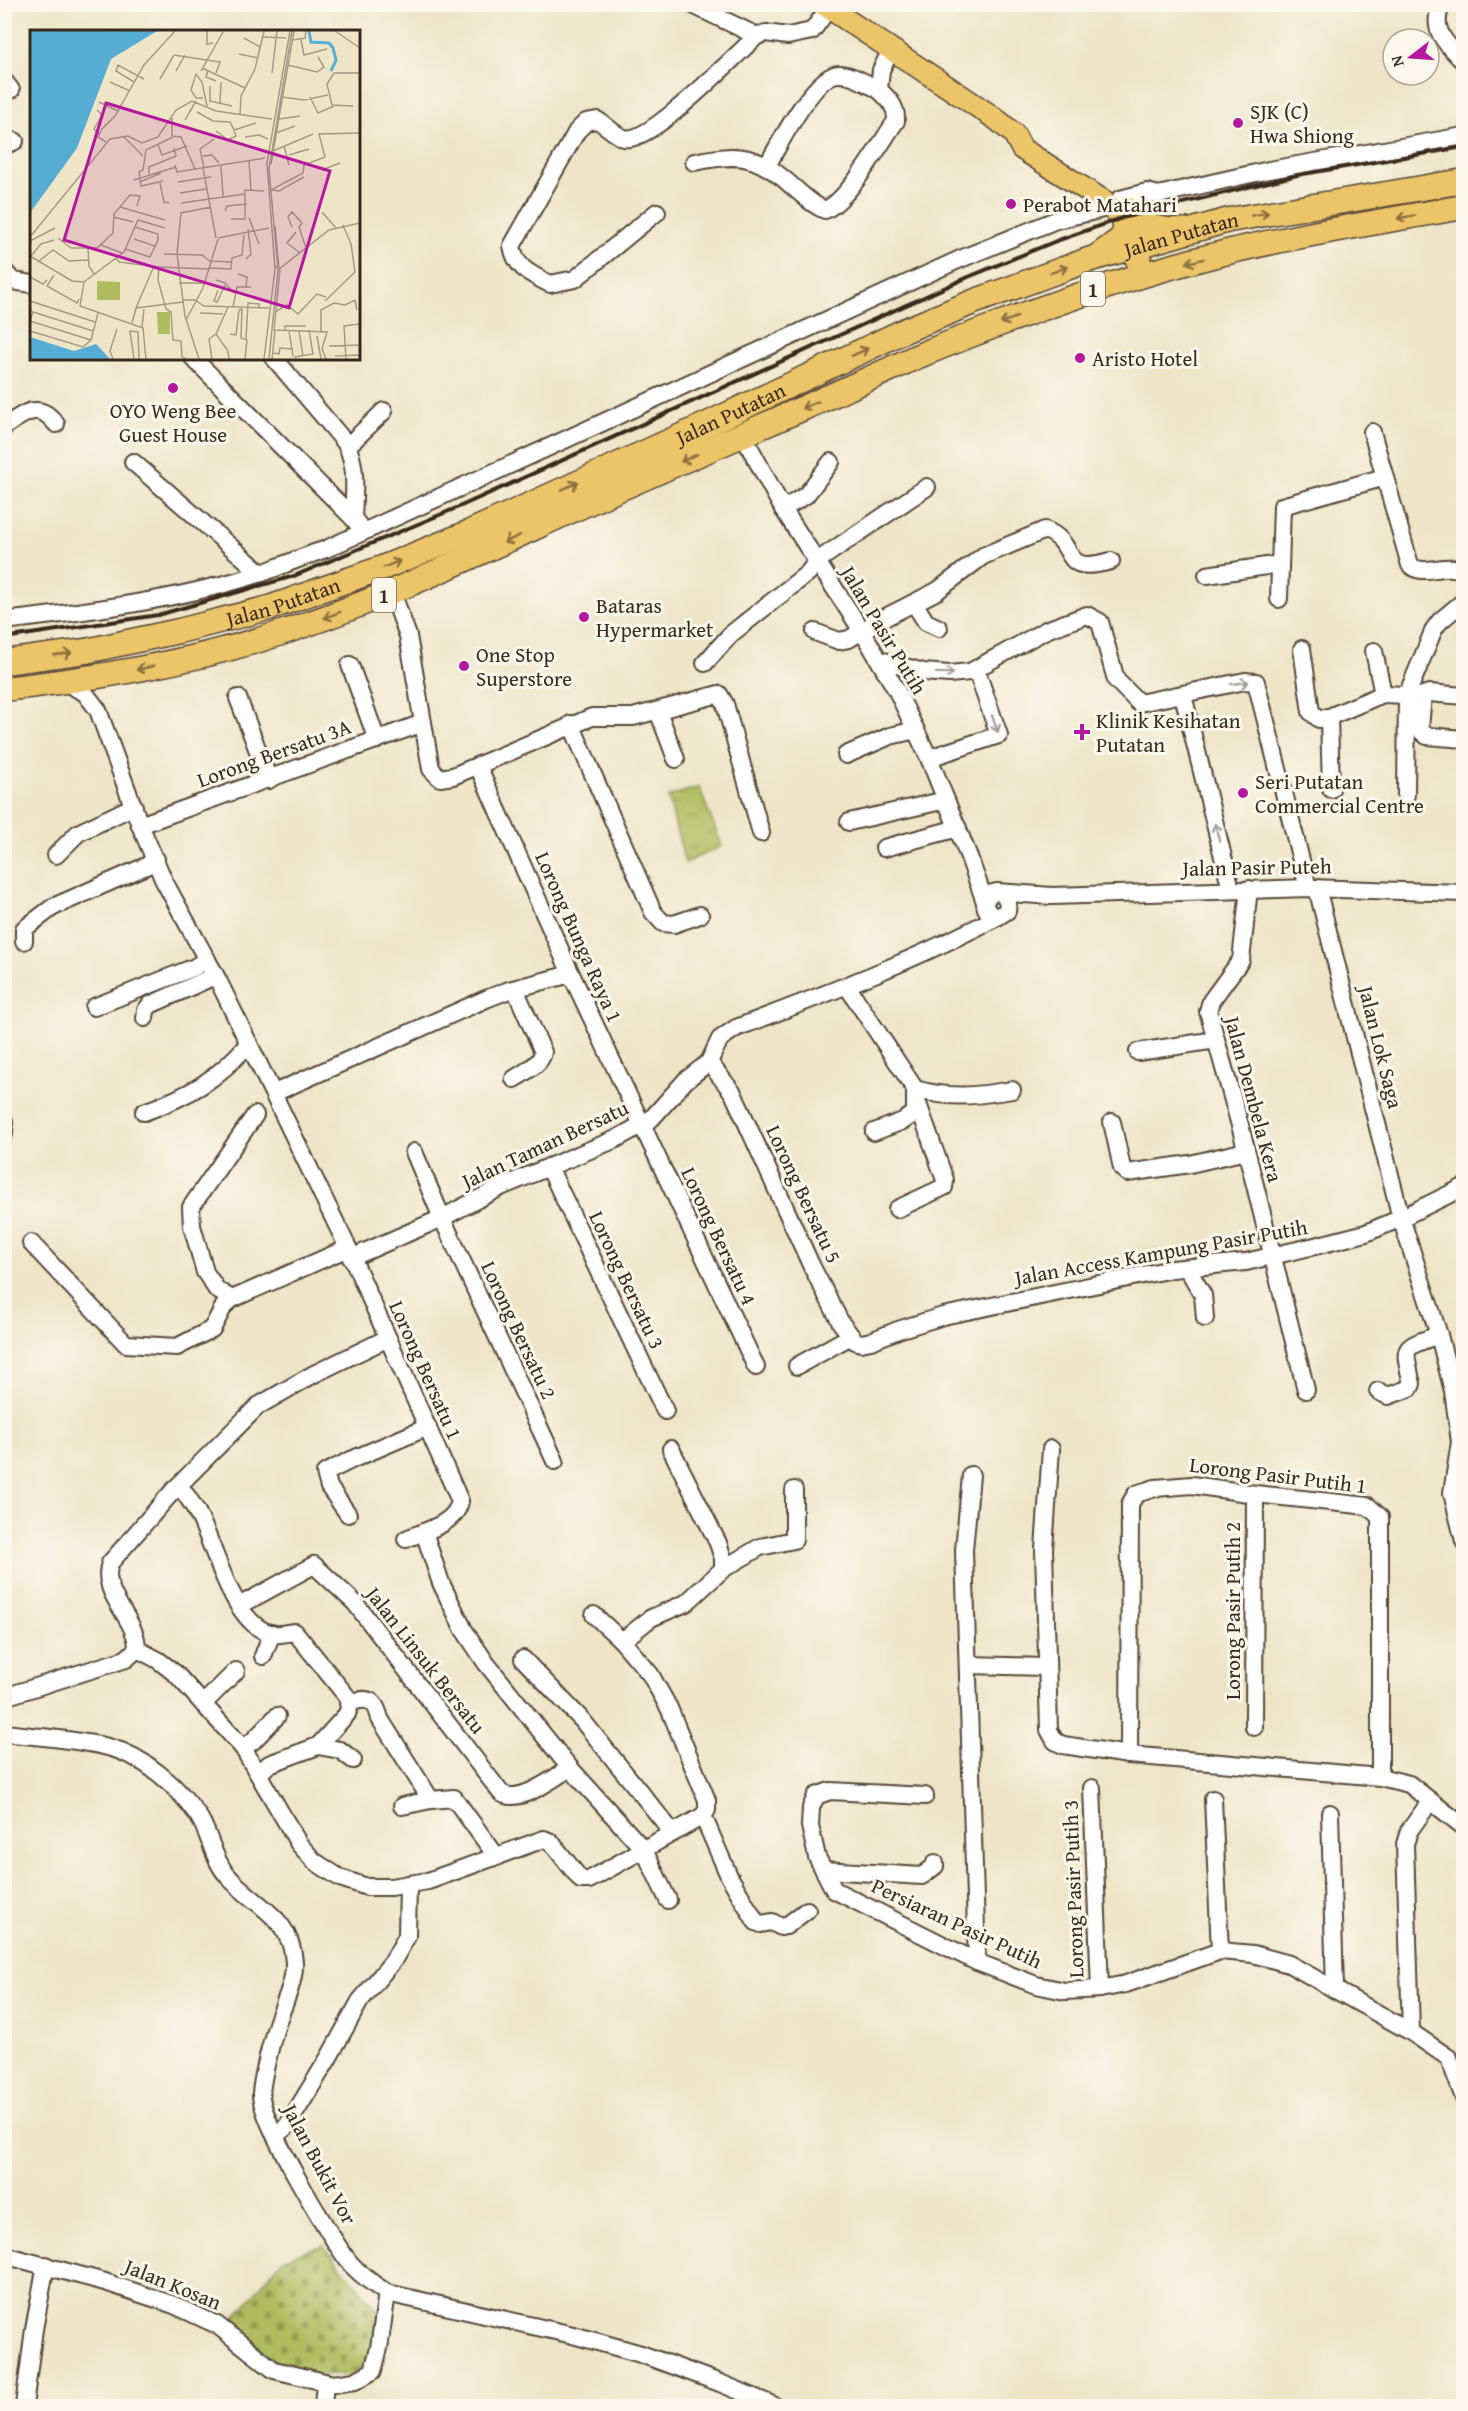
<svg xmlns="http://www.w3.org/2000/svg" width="1468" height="2411" font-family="'Gentium Book Plus',serif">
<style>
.grass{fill:url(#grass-tufts);stroke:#75743e;stroke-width:1.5}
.cemetery{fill:url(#cemetery-stones);stroke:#75743e;stroke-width:1.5}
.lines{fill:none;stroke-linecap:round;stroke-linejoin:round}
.minor-casing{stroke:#564637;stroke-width:20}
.major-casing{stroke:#564637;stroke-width:24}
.highway-casing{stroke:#564637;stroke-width:27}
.minor{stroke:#fff;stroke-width:16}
.major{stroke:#ecc569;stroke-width:21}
.highway{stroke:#ecc569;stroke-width:24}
.rail{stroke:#3b2a1e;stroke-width:4}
.oneway{stroke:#8b7040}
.oneway2{stroke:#a79f9a}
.poi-dot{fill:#b5179e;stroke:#fbf7ec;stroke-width:2}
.labels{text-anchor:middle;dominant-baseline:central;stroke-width:6;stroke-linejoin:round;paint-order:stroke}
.shield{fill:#fbf7ec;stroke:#75685c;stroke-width:1.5}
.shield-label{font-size:20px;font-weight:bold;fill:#3b2a1e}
.poi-label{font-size:21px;fill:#3b2a1e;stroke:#fbf7ec;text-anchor:start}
.street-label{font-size:21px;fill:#3b2a1e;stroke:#fbf7ec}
.inset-river{fill:none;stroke:#56add3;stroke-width:3}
.inset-road{fill:none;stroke:#a69a83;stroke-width:1.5}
.view{fill:#b5179e;fill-opacity:0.15;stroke:#b5179e;stroke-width:3}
.inset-edge{fill:none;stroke:#3b2a1e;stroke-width:3}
</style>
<defs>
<pattern id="grass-tufts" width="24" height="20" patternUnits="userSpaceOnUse" patternTransform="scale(1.5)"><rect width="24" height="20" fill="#afbd5f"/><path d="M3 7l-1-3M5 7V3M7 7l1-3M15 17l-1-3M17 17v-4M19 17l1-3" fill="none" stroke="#909a4e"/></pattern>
<pattern id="cemetery-stones" width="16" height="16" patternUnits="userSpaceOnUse" patternTransform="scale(1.5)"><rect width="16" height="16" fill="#afbd5f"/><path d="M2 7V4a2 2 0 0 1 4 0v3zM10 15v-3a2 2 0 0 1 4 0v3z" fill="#909a4e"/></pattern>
</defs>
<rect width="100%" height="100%" fill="#fbf7ec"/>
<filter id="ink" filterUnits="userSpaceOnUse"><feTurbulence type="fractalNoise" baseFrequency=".0167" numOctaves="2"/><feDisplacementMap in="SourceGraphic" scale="12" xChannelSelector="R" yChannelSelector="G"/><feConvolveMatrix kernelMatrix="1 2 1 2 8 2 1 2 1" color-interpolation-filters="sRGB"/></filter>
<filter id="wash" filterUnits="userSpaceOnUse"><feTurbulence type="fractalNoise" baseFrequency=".008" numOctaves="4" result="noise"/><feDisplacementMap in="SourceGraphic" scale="24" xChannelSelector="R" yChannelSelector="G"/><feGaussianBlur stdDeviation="1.35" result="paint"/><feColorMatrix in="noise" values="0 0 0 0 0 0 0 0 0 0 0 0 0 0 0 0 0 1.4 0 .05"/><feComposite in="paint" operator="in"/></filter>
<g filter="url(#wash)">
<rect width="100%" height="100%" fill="#eee5c7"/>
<!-- grass -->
<path class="grass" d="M699,787L722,846L685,863L668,797Z"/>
<!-- cemetery -->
<path class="cemetery" d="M323,2245L379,2312L370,2360L350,2375H309L271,2360L231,2322L283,2259Z"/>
</g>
<g filter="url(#ink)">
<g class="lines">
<!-- minor casing -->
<g class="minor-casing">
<g id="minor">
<path d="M691,4L757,36"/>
<path d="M1442,4C1429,30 1447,45 1464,62"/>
<path d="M4,81L11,90"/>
<path d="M4,146L15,141"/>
<path d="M694,162C739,153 757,154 792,186C803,195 812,205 825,210C848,201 881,142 896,121C897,107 889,99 879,90L881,70L891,50"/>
<path d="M767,166C778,146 816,72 840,74C853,75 868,84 879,90"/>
<path d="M1120,199L1147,192L1158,195L1269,170L1464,136"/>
<path d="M657,212L575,279L550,284C531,274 516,269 512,246L577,131L586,122L597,120C606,125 615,135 624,138C650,145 735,55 757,36L766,33L788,36L812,31L829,8"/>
<path d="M4,271L13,281L32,284"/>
<path d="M193,358L353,518L363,531"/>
<path d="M274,358L345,442C358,465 354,492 353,518"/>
<path d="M4,427C23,414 39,400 56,424"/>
<path d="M1372,432L1410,565C1424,578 1444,561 1464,571"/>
<path d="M743,435L783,509L862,631L897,691L929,758L969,857L985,902"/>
<path d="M345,442L353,441L384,411"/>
<path d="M133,462L261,573"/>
<path d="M783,509L806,495L831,462"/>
<path d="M1207,575L1280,564"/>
<path d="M392,592L408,636L431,769L440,778L453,776L592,717H633L719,694L725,704L761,833"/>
<path d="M1279,599L1282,506L1385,477"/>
<path d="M914,603L926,622L939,628"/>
<path d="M4,621C90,611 179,600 262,573C283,565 305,556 326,549L958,260L1056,220L1112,207"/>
<path d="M815,632L839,641L849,639L878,621L937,591L983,556L1045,530C1081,544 1056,576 1111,561"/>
<path d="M1302,649L1311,712L1319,719L1329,717"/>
<path d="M1374,651L1383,694"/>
<path d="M880,660L923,672L949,674L970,672L1046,630L1087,615L1100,622L1116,680L1139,703L1245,681L1256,682L1308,888"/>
<path d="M705,663L731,634L808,573L817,561L927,487"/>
<path d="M350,665L377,740"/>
<path d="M64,682L85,693L98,710L140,825L164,881L218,980L348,1248L460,1501C456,1524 425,1531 406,1539"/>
<path d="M1183,695L1231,889"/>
<path d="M1464,696L1429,693L1423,695L1420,728L1421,731L1427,736L1464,739"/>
<path d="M238,698L269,780"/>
<path d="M658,711L676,759"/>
<path d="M571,724L653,912L663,923L674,924L700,915"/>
<path d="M846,755L890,736L916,730"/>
<path d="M929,758L999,735L976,669"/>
<path d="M478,766L571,974L756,1367"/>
<path d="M1331,789L1329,717L1383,694L1407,695"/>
<path d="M1406,795L1407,695L1434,629L1440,621L1464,601"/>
<path d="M849,822L946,800"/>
<path d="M140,825L423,723"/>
<path d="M884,848L958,828"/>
<path d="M56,855L78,833L134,806"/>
<path d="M1317,888L1401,1218L1439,1335L1453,1391L1460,1442L1452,1493L1464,1541"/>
<path d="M1249,889L1241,960L1211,1001L1208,1011L1241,1129L1306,1390"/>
<path d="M1003,894L1008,901L1007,911L999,916C990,916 985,911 985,902L989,894L997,892L1052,896L1308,888L1464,893"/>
<path d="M24,941V929L53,907L146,866L156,859"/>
<path d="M847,986L915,1089V1113L903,1121L874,1132"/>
<path d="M94,1007L195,967L207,959"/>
<path d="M145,1018L146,1010L150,1005L208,979L214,972"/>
<path d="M1138,1052L1216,1040"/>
<path d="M709,1062L733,1093L811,1265L841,1323L855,1341L861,1343L871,1341L898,1330L943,1316L1172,1269L1246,1262L1319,1245L1366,1233L1401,1218L1464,1187"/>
<path d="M514,1079C524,1072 541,1065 543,1052L515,989"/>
<path d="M915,1089C950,1099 976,1096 1012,1090"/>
<path d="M274,1093L486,999L509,990L571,974"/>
<path d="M144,1112C189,1096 217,1080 249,1043"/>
<path d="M4,1121V1134"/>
<path d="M1112,1122L1122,1168L1127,1173L1190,1164L1246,1151"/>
<path d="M414,1152L442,1218L555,1461"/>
<path d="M549,1167L665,1411"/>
<path d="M897,1209L944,1187L945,1180L917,1101"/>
<path d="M31,1243L126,1344L177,1347L212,1329L224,1306L232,1299L348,1248"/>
<path d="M351,1258L442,1218L503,1186L616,1139L641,1125L652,1118L686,1080L709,1062L720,1039L736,1028C826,994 914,961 999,916"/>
<path d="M1187,1268L1203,1295L1205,1318"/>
<path d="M232,1299L217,1290L205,1272L192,1226L191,1207L255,1115"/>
<path d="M797,1366L851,1336"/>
<path d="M1378,1391L1388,1396L1410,1388L1412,1384C1403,1345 1401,1348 1439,1335"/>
<path d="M671,1449L718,1543L723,1558V1569"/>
<path d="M1051,1449L1044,1549L1049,1730L1055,1741L1063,1745L1129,1755L1380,1777L1409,1784L1464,1827"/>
<path d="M971,1475L964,1550L977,1962"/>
<path d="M179,1485C186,1495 194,1505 199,1516C215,1548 231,1615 264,1631C276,1637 283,1633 295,1632L348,1698L349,1708L347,1714L318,1746L269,1764L259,1774"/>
<path d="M348,1514L329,1487L325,1473L351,1460L428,1427"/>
<path d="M424,1532L441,1583L464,1630L486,1663L570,1768L644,1850L668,1900"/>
<path d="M239,1606L314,1565L355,1603L501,1793C519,1805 554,1778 570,1768"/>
<path d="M622,1641L651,1618L686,1603L723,1569L760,1547L794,1540V1490"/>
<path d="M137,1649L158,1660L176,1674L243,1748L299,1844L314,1861L340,1878L367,1887H391L428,1881L544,1839L551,1842L581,1880H589L703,1816L707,1810V1800L669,1708L650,1674L622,1641L594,1615"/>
<path d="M263,1656L272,1633"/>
<path d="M523,1659L582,1720L673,1833"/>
<path d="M969,1665L1046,1667"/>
<path d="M4,1697L126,1659L137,1649C138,1619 99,1594 110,1563L173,1491L258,1406L314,1374L388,1338"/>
<path d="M348,1703C368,1697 375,1698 380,1719L431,1800"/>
<path d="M203,1704L236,1671"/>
<path d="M1254,1727L1255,1494"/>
<path d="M4,1733C38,1737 75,1739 108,1747C144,1756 176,1785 197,1814C210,1832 212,1858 227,1875C253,1906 291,1915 294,1962C295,1981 285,2001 279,2018C273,2035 262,2077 261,2094C260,2121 330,2237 349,2262C360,2275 373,2284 387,2293L573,2335L641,2354L720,2383L775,2406"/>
<path d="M318,1746L340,1750L353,1760"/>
<path d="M243,1748L253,1741L277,1716"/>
<path d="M1129,1755L1130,1504L1136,1494L1155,1488L1192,1485L1255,1494L1368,1506L1380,1517V1777"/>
<path d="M1092,1788L1100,1989"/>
<path d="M925,1796L830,1791L816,1796L811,1808L810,1826L817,1857L834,1890L977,1962L1036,1985L1065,1991L1100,1989L1126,1984L1220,1951L1253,1954L1289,1964L1411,2032L1449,2058L1464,2098"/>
<path d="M1213,1799L1220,1951"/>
<path d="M402,1806L431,1800L454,1798L497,1857"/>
<path d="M1330,1813L1335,1990"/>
<path d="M703,1816L729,1876L756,1922L761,1924L772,1922L781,1927L786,1926L807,1910"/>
<path d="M824,1870L922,1876L935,1866V1863"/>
<path d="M1411,2032L1405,1844L1409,1831L1430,1802"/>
<path d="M276,2135L287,2126L328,2059L360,2001L393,1961L407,1936L408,1884"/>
<path d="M4,2255L105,2282L174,2305L217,2325L274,2370L333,2384L355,2381L373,2371L379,2348L387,2293"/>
<path d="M24,2406L34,2329L46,2265"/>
<path d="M323,2406L325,2383"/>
</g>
</g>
<!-- major casing -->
<g class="major-casing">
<g id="major">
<path d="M823,4L996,119L1014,134L1022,149L1104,201L1122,218L1124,230L1120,238L1097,255"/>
<path d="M1128,208C1147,228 1160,229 1186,229"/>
</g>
</g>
<!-- highway casing -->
<g class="highway-casing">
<g id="highway">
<path d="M1135,216L1142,237L1138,260"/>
<path id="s1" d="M4,662L86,651L179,631L269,608L382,568L468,533L712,422L906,330L973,302L1091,259L1229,220L1464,181"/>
<path d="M4,689C97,678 189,663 278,634C386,599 487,549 590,502C698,453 808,408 916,357C1022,313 1129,275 1240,249C1314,232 1389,220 1464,207"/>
</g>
</g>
<!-- minor -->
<use href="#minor" class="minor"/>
<!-- major -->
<use href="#major" class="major"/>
<!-- highway -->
<use href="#highway" class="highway"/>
<!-- rail -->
<path class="rail" d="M4,638L158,615L294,576L461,506L966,278L1056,241L1122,218L1297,175L1464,147"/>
</g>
<!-- one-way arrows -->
<defs><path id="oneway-shaft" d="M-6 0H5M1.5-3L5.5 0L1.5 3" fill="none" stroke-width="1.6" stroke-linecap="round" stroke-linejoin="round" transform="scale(1.5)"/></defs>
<g class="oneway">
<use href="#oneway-shaft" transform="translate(1260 214) rotate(-11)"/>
<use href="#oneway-shaft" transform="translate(1406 217) rotate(170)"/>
<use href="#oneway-shaft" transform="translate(1195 261) rotate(166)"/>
<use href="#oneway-shaft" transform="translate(1059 270) rotate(-20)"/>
<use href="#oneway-shaft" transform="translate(1009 320) rotate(160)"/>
<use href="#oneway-shaft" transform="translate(860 352) rotate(-25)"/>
<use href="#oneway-shaft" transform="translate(810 405) rotate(157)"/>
<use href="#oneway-shaft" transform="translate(689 458) rotate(156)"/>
<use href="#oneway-shaft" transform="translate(570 486) rotate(-24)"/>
<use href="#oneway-shaft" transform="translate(512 539) rotate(155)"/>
<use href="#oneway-shaft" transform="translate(392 564) rotate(-22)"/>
<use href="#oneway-shaft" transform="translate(332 615) rotate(160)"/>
<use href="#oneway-shaft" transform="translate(63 654) rotate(-8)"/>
<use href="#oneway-shaft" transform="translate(145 668) rotate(167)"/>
</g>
<g class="oneway2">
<use href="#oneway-shaft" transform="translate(945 673) rotate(1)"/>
<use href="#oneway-shaft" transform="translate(1240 683) rotate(-7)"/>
<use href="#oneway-shaft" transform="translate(995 724) rotate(71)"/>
<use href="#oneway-shaft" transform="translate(1217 832) rotate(-104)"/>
</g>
</g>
<!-- markers -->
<g class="poi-dot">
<circle cx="1238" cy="123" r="6"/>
<circle cx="1011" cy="204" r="6"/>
<circle cx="1080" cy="358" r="6"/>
<circle cx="173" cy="388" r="6"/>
<circle cx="584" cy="617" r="6"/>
<circle cx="464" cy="666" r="6"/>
<path d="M1079 723h6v6h6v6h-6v6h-6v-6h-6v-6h6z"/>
<circle cx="1243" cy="793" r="6"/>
</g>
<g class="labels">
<!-- shield labels -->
<g class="shield">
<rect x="1081" y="272" width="24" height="34" rx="4.5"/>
<rect x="372" y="578" width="24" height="34" rx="4.5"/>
</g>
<g class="shield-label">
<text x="1093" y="289">1</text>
<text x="384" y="595">1</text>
</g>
<!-- poi labels -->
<g class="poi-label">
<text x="1250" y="111">SJK (C)<tspan x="1250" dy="24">Hwa Shiong</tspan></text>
<text x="1023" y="204">Perabot Matahari</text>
<text x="1092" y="358">Aristo Hotel</text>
<text x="173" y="410" text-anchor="middle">OYO Weng Bee<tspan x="173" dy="24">Guest House</tspan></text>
<text x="596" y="605">Bataras<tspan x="596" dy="24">Hypermarket</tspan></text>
<text x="476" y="654">One Stop<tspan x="476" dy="24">Superstore</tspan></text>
<text x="1096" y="720">Klinik Kesihatan<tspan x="1096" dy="24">Putatan</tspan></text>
<text x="1255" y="781">Seri Putatan<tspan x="1255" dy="24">Commercial Centre</tspan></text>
</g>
<!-- street labels -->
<g class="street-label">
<text stroke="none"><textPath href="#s1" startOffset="1258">Jalan Putatan</textPath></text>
<text stroke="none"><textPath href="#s1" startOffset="772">Jalan Putatan</textPath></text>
<text stroke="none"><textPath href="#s1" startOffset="286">Jalan Putatan</textPath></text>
<text transform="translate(884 630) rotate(59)">Jalan Pasir Putih</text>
<text transform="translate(274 753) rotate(-20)">Lorong Bersatu 3A</text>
<text transform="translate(1257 867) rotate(-1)">Jalan Pasir Puteh</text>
<text transform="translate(579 937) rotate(66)">Lorong Bunga Raya 1</text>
<text transform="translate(1381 1047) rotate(76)">Jalan Lok Saga</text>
<text transform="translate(1254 1099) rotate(75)">Jalan Dembela Kera</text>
<text transform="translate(545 1144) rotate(-25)">Jalan Taman Bersatu</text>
<text transform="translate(804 1194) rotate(65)">Lorong Bersatu 5</text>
<text transform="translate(719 1236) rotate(65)">Lorong Bersatu 4</text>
<text transform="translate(1161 1252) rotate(-10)">Jalan Access Kampung Pasir Putih</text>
<text transform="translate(627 1280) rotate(65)">Lorong Bersatu 3</text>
<text transform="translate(519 1330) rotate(65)">Lorong Bersatu 2</text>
<text transform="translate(426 1370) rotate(66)">Lorong Bersatu 1</text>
<text transform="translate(1278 1475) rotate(7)">Lorong Pasir Putih 1</text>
<text transform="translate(1232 1611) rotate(-90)">Lorong Pasir Putih 2</text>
<text transform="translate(426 1660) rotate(52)">Jalan Linsuk Bersatu</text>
<text transform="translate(1073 1889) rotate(-92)">Lorong Pasir Putih 3</text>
<text transform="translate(957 1923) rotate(25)">Persiaran Pasir Putih</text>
<text transform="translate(320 2164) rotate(62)">Jalan Bukit Vor</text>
<text transform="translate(173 2284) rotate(22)">Jalan Kosan</text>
</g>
</g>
<!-- overview -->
<g transform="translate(30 30)">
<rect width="330" height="330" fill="#eee5c7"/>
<path d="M67,251L90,252V270H67ZM127,282H140V304H128Z" fill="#afbd5f"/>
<path d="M0,1H127L81,29L47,118L0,183ZM0,307L44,321L66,314L80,329H0Z" fill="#56add3"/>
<path class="inset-river" d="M279,1L281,12L299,13L303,18L306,30L301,41"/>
<path class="inset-road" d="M177,1V14L183,13M305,1L330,18M232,7L256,8M214,8L230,17M263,10L275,8L276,1M271,10L274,25L297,19M209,24L228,28M144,25L190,32L186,43M258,35L287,42L294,37L288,27M172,38L215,58M178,40L176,47L186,51M146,41L155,25M171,41L193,2M242,43L247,1M130,49L144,25M80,52L100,61M104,52L86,41L88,35L114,49M180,56V71L202,76M252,67L274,70L298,65M280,67L288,83L304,76M173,68H166L161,60L166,44L172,52L177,76M69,72L88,81M190,73L191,52M323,76L302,75L297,54L304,43H330M67,80L72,85L64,99L69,104M167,82L183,91L200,92L204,100M210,85L211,66L225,39L234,1M142,88V106L151,107L165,139M249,89L270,86M155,90L166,71M186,101L198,110L206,106L204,100L226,93M246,103L265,96M93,106L113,126M215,107L229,105L238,109M76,112L68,107L72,99L85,86L114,35L145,1M128,115L132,125L157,116M254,116L259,135M243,121L283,104M259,125L279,119M173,126L182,125L189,133M219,131L221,160M241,134L264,1M145,135L147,142L235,128M191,136L193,167M173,138L186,208M174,138L170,119L184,109M292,140L310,133M119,144V137L146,126L144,118M104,150L146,137M133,151L111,156L109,142L113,140L116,120L143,107M110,152L131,143M148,152L181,147M130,153L134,172L139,173M241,160L273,143L274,135L295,127L289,104L330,103M242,160L249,161L274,147M150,163L176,159M151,173L215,164M90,177L135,190M195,181L197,176L217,174M292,182L306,198M84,187L103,192M219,188L229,214M201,189H215V160L234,161M245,196L249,239M262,197L258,187L262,182L272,193L269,197L276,218M266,202L257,213L270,223M0,207L80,109L98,106L112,113L128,107L146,80L162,71L186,81L242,89M28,208L41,218H67L83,203L84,184L100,165L110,166L107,176M188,208L239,198M104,209L125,216M0,211L25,198M71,215L92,223M58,218L59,236L64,244M95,219L120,227L128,210V204L105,197M134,224L172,225L182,233M0,226L42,251L54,252M1,226L11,214L24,210M86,228L89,232L129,237L180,239M216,229L221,224L218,199M9,231L23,220L39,231L59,230M182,231L202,232M245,236L249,239L299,200L330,193M129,237L128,250L136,279L141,282L143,310L151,311L152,327L156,329M180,238L201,239L202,228L212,225L214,205M250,240L244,300L297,302L292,319L296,329M208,244L217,247L216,257M24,245L17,256L47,273L49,269M0,247L13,254L17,250M186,250L195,253L204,263M54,252L50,276L113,298L116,329M54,252L94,222L108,190L135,198M149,253H175M188,260L184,271L187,272L195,255M152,270H165L174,276L239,278M0,271L65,292M295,271L325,242L321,214L313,195M203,277L207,257H221M106,278L124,236M212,278L211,308L217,310L215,329M0,281L63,301M3,282L0,291L61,310M245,282L257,275L268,284L287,264L296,267M170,283L193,284M156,290L173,258L188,209M102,293L106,278L153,272M112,297L114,279M0,301L53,317L61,310L68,283M255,301V296H276M259,301L263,326M269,301L273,326M291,301V280L304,273L315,275L325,270L327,280M186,304L198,277M186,304L198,321L199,329M200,304L206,305L209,280L212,279M287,306L291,329M216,310L218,273L229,274V278M299,316L330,315M243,323L249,324L250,318L263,319M305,326L330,325M264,327L283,324L279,300M83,329L80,321L87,299M104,329L100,301L108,302L109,329M169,329L155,286L147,224L151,183L181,177M182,329L179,309L186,304M234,329L245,239L237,133L260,1M239,329L248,240L239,139L262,1M242,329L245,300M316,329L314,296L330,294"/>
<path class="view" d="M76,73L300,141L259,278L34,210Z"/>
<rect width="330" height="330" class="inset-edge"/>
</g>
<!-- margin -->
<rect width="1468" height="2411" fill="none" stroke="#fbf7ec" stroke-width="24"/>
<!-- north arrow -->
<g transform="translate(1411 57) rotate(253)"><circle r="28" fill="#fbf7ec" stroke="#aea59a" stroke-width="1.5"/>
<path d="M0-4.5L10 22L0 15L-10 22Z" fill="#b5179e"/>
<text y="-9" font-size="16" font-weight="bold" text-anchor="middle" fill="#3b2a1e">N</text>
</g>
</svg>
